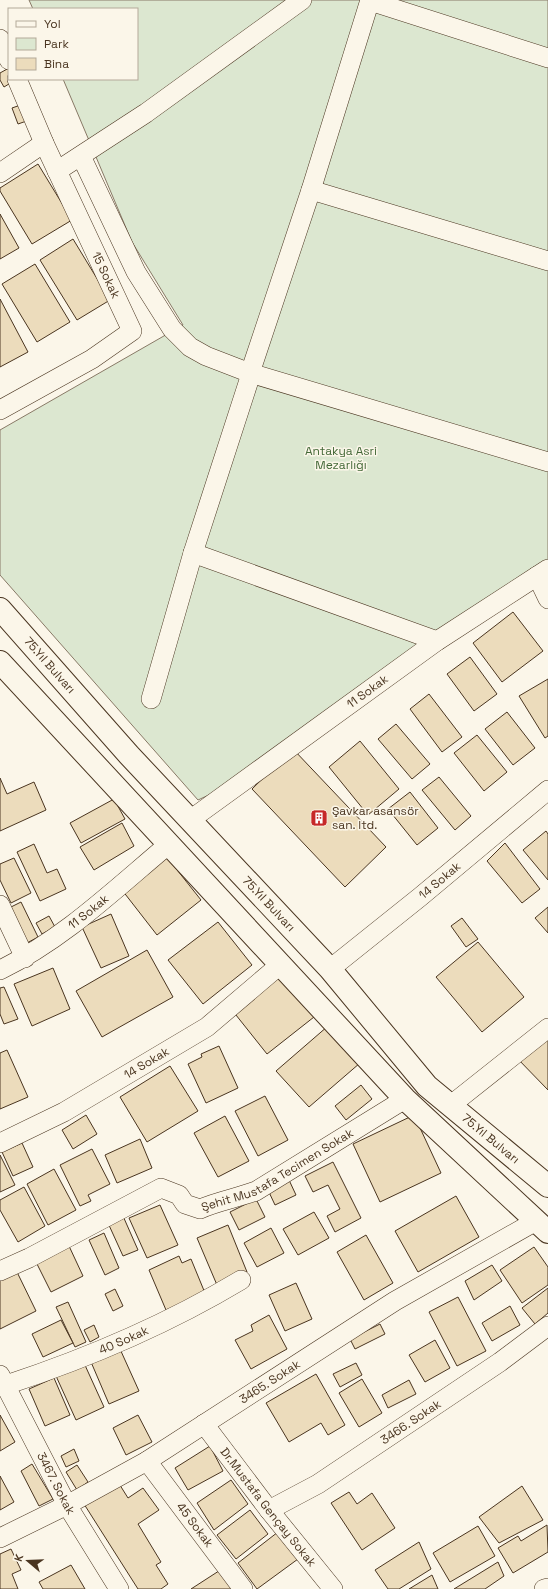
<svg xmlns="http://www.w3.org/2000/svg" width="548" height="1589" font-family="'Space Grotesk',sans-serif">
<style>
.green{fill:#dce7d0;stroke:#887966}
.building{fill:#ecdcbc;stroke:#4a3520}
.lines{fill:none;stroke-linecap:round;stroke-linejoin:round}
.minor-casing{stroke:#4a3520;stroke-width:20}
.secondary-casing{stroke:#4a3520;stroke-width:24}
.minor{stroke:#fbf6e9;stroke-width:19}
.secondary{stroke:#fbf6e9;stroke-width:22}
.labels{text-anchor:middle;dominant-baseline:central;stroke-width:3;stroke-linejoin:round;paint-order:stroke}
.street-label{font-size:12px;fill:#4a3520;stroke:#fbf6e9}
.park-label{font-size:12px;fill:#436837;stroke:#fbf6e9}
.poi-label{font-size:12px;fill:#4a3520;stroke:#fbf6e9;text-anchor:start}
</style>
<rect width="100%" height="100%" fill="#fbf6e9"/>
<!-- green -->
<path class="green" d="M29,0H548V569L213,793L198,800L0,575V430L183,325L132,242L63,79H137V9H33Z"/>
<!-- building -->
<g class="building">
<path d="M9,68V79H17L4,87L0,80V73Z"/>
<path d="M29,102L35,118L18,124L12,108Z"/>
<path d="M38,164L72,220L32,244L0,191V188Z"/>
<path d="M0,214L19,248L0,259Z"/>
<path d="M73,239L110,300L77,320L40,260Z"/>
<path d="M35,264L70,322L37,342L2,284Z"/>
<path d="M0,299L28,352L0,367Z"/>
<path d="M513,612L543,651L502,682L473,643Z"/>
<path d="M470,657L497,694L474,711L447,674Z"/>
<path d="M548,679V736L545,738L519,696Z"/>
<path d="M429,694L462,737L442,752L410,709Z"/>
<path d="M507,712L535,748L513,765L485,729Z"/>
<path d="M396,724L430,764L412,779L378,739Z"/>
<path d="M477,735L507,772L484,791L454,753Z"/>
<path d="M360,741L399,789L368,815L329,767Z"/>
<path d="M293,749L386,847L345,887L252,789Z"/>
<path d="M439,777L471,816L455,830L422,790Z"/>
<path d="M0,778L7,794L34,782L46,810L0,831Z"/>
<path d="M410,792L438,828L417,845L388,809Z"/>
<path d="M114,799L125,819L81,843L70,823Z"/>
<path d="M122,823L134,846L94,870L80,847Z"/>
<path d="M546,831L548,834V880L523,850Z"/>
<path d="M505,843L540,889L522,903L487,861Z"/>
<path d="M34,844L47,873L57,869L66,889L40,901L17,852Z"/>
<path d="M166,856L201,900L157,935L122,890Z"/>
<path d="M14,858L31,893L11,903L0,880V864Z"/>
<path d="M21,902L38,937L27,943L9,908Z"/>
<path d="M548,907V933L535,918Z"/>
<path d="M111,914L129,956L101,968L82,927Z"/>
<path d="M49,916L55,927L42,934L36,923Z"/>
<path d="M462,918L478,939L466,947L451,926Z"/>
<path d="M218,922L252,965L203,1004L168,960Z"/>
<path d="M478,942L524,997L482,1032L436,977Z"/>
<path d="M147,950L173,997L102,1037L76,991Z"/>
<path d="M53,968L70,1009L32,1026L14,984Z"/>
<path d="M279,972L314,1017L267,1054L232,1010Z"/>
<path d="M4,987L18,1019L4,1024L0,1014V988Z"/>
<path d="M548,1023V1090L515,1056Z"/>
<path d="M328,1026L360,1063L309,1107L276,1071Z"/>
<path d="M219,1046L238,1088L206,1103L188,1064L202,1057L201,1054Z"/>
<path d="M7,1050L28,1097L0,1109V1053Z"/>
<path d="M170,1066L198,1111L147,1142L120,1097Z"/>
<path d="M361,1085L372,1099L346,1120L335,1106Z"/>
<path d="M265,1096L288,1140L258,1156L235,1111Z"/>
<path d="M86,1115L97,1134L73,1149L62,1130Z"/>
<path d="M414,1115L441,1173L380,1202L353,1144Z"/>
<path d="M225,1116L249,1161L218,1177L194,1133Z"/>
<path d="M140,1139L152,1168L117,1183L105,1155Z"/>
<path d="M22,1143L33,1167L13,1176L2,1152Z"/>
<path d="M92,1149L110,1184L88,1195L91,1201L80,1206L60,1165Z"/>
<path d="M0,1155L15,1185L0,1192Z"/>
<path d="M333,1162L361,1218L335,1232L327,1216L340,1209L328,1185L313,1192L305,1176Z"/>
<path d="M54,1169L76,1210L48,1225L27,1184Z"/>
<path d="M289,1180L296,1195L275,1205L268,1190Z"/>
<path d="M24,1187L45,1226L18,1242L0,1210V1200Z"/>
<path d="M456,1196L479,1237L418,1272L395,1231Z"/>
<path d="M256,1199L265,1217L239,1230L230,1212Z"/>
<path d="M160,1205L178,1245L147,1258L129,1218Z"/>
<path d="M314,1212L329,1238L298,1255L283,1229Z"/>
<path d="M123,1216L138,1250L123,1256L108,1223Z"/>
<path d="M228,1225L247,1272L217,1285L197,1238Z"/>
<path d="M271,1228L284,1253L257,1267L244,1243Z"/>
<path d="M104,1233L119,1268L105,1275L89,1240Z"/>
<path d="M366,1235L393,1283L364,1300L337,1252Z"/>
<path d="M69,1246L83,1276L51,1292L36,1262Z"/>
<path d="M534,1247L548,1267V1285L522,1303L500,1270Z"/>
<path d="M179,1256L182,1263L191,1259L205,1293L166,1310L149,1270Z"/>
<path d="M492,1265L502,1281L474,1300L465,1281Z"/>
<path d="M16,1270L36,1311L0,1329V1278Z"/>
<path d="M296,1283L312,1319L285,1331L269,1295Z"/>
<path d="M548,1288V1313L535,1324L522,1308Z"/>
<path d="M115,1289L123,1306L113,1311L105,1294Z"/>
<path d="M458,1297L486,1351L457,1366L429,1312Z"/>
<path d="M68,1302L86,1342L75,1347L56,1307Z"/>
<path d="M510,1306L520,1325L492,1341L482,1323Z"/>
<path d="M269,1315L287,1349L251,1369L235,1340L253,1331L251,1325Z"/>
<path d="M61,1320L73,1343L43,1357L32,1334Z"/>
<path d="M380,1324L385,1334L355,1349L350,1339Z"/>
<path d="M94,1325L99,1337L90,1342L84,1330Z"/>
<path d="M435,1340L450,1368L425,1382L409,1355Z"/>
<path d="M120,1349L139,1391L109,1404L91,1362Z"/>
<path d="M84,1363L104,1407L76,1420L56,1376Z"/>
<path d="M356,1363L362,1375L340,1387L333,1374Z"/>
<path d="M316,1374L345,1425L328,1435L321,1423L289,1442L266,1403Z"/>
<path d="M54,1378L70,1415L45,1426L29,1389Z"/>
<path d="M362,1379L382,1413L359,1427L339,1393Z"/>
<path d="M409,1380L416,1394L388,1408L382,1395Z"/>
<path d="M0,1415L15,1442L0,1451Z"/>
<path d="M138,1415L152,1442L126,1455L113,1428Z"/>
<path d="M210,1446L223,1471L188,1490L175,1468Z"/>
<path d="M74,1449L79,1461L66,1467L61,1456Z"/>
<path d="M32,1464L53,1499L39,1506L21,1471Z"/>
<path d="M77,1465L88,1482L77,1490L66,1472Z"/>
<path d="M0,1476L14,1502L0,1510Z"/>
<path d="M231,1480L248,1504L214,1530L197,1503Z"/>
<path d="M118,1482L128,1498L143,1488L159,1510L138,1524L161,1562L156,1565L168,1584L161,1589H138L84,1504Z"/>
<path d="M522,1486L543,1520L499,1543L479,1517Z"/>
<path d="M349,1492L357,1504L372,1493L395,1528L362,1550L331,1503Z"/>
<path d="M250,1510L268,1534L236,1559L217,1535Z"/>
<path d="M547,1525L548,1552L513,1573L498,1548L518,1536L521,1541Z"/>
<path d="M478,1526L495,1556L450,1582L433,1553Z"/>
<path d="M278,1532L298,1559L257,1589L238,1563Z"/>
<path d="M419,1542L431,1569L399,1589H388L375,1570Z"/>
<path d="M11,1549L21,1570L12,1574L18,1589H0V1554Z"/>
<path d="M498,1562L504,1576L485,1589H454Z"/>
<path d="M71,1565L85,1589H43L39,1582Z"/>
<path d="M225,1567L239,1589H191Z"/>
<path d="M432,1575L438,1589H409Z"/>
</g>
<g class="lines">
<!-- minor casing -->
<g class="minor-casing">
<g id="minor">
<path d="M370,1L548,58"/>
<path d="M0,39L9,60"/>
<path d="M81,156L136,272L172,329L190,347L206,356L250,373L548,462"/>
<path d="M57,171L146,113L302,0"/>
<path d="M0,173L44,143"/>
<path d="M311,190L548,261"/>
<path d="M0,410L92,359L132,331L44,143L17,79"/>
<path d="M193,553L437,641"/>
<path d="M537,576L548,599"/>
<path d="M151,699L193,553L251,374L250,373L311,190L370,0"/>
<path id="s1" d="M190,820L437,641L548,569"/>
<path d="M0,905L25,958"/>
<path id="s2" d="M330,969L420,897L548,790"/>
<path id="s3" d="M0,970C64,939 115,889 169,844"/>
<path d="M451,1105L548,1028"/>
<path id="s4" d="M0,1143L64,1112L207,1027L281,964"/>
<path id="s5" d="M0,1271L29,1258L161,1188L179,1195L185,1204L200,1209C218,1201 237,1198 256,1191L405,1099"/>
<path id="s6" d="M0,1375L67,1505L119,1589"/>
<path id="s7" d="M0,1384L6,1385C88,1358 166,1325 241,1280"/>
<path id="s8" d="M204,1424L269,1510L333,1589"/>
<path id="s9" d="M147,1461L243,1589"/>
<path id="s10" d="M269,1510L318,1484L500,1362L548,1326"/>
<path id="s11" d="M0,1538L67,1505L147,1461L395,1301L536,1221"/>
<path d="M544,1589L548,1588"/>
</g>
</g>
<!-- secondary casing -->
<g class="secondary-casing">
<g id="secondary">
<path id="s12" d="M0,609L129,755L330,969L427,1086L548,1186"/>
<path d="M0,662L405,1099L548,1232"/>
</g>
</g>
<!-- minor -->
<use href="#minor" class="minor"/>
<!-- secondary -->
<use href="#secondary" class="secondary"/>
</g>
<!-- icons -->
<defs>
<g id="building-square" transform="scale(0.9)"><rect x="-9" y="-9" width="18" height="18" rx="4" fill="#c62828" stroke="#fbf6e9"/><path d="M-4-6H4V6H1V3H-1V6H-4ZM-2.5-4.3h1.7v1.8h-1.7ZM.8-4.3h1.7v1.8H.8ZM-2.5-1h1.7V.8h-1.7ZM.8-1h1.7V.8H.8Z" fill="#fff"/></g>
</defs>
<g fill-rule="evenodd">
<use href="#building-square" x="319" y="818"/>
</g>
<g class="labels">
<!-- street labels -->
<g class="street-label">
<text transform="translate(106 275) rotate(65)">15 Sokak</text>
<text stroke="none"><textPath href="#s12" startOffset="75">75.Yıl Bulvarı</textPath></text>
<text stroke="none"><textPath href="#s1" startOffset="219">11 Sokak</textPath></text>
<text stroke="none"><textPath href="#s2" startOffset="141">14 Sokak</textPath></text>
<text stroke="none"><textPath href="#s12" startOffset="399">75.Yıl Bulvarı</textPath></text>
<text stroke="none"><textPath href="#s3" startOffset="106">11 Sokak</textPath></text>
<text stroke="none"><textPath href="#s4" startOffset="167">14 Sokak</textPath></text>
<text stroke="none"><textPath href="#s12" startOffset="723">75.Yıl Bulvarı</textPath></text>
<text stroke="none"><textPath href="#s5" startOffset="314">Şehit Mustafa Tecimen Sokak</textPath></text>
<text stroke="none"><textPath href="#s7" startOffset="132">40 Sokak</textPath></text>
<text stroke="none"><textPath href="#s11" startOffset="312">3465. Sokak</textPath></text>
<text stroke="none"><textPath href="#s10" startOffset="167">3466. Sokak</textPath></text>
<text stroke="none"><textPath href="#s6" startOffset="122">3467. Sokak</textPath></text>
<text stroke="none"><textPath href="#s8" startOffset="105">Dr.Mustafa Gençay Sokak</textPath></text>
<text stroke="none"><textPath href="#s9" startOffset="80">45 Sokak</textPath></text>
</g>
<!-- park labels -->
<g class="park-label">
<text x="341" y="451">Antakya Asri<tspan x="341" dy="14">Mezarlığı</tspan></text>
</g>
<!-- poi labels -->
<g class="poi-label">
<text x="332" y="811">Şavkar asansör<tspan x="332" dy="14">san. ltd.</tspan></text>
</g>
</g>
<!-- legend -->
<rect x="8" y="8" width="130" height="72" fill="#fbf6e9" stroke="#b4a999"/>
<rect x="16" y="21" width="20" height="6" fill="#fbf6e9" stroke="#b4a999"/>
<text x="44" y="28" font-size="12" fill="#4a3520">Yol</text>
<rect x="16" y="38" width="20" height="12" fill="#dce7d0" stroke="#b4a999"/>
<text x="44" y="48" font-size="12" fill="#4a3520">Park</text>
<rect x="16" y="58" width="20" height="12" fill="#ecdcbc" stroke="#b4a999"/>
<text x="44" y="68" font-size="12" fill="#4a3520">Bina</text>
<!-- north arrow -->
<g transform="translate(28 1561) rotate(289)" stroke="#fbf6e9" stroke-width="3" paint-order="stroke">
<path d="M0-3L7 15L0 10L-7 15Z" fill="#4a3520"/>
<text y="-6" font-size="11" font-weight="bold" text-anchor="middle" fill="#4a3520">K</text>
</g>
</svg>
